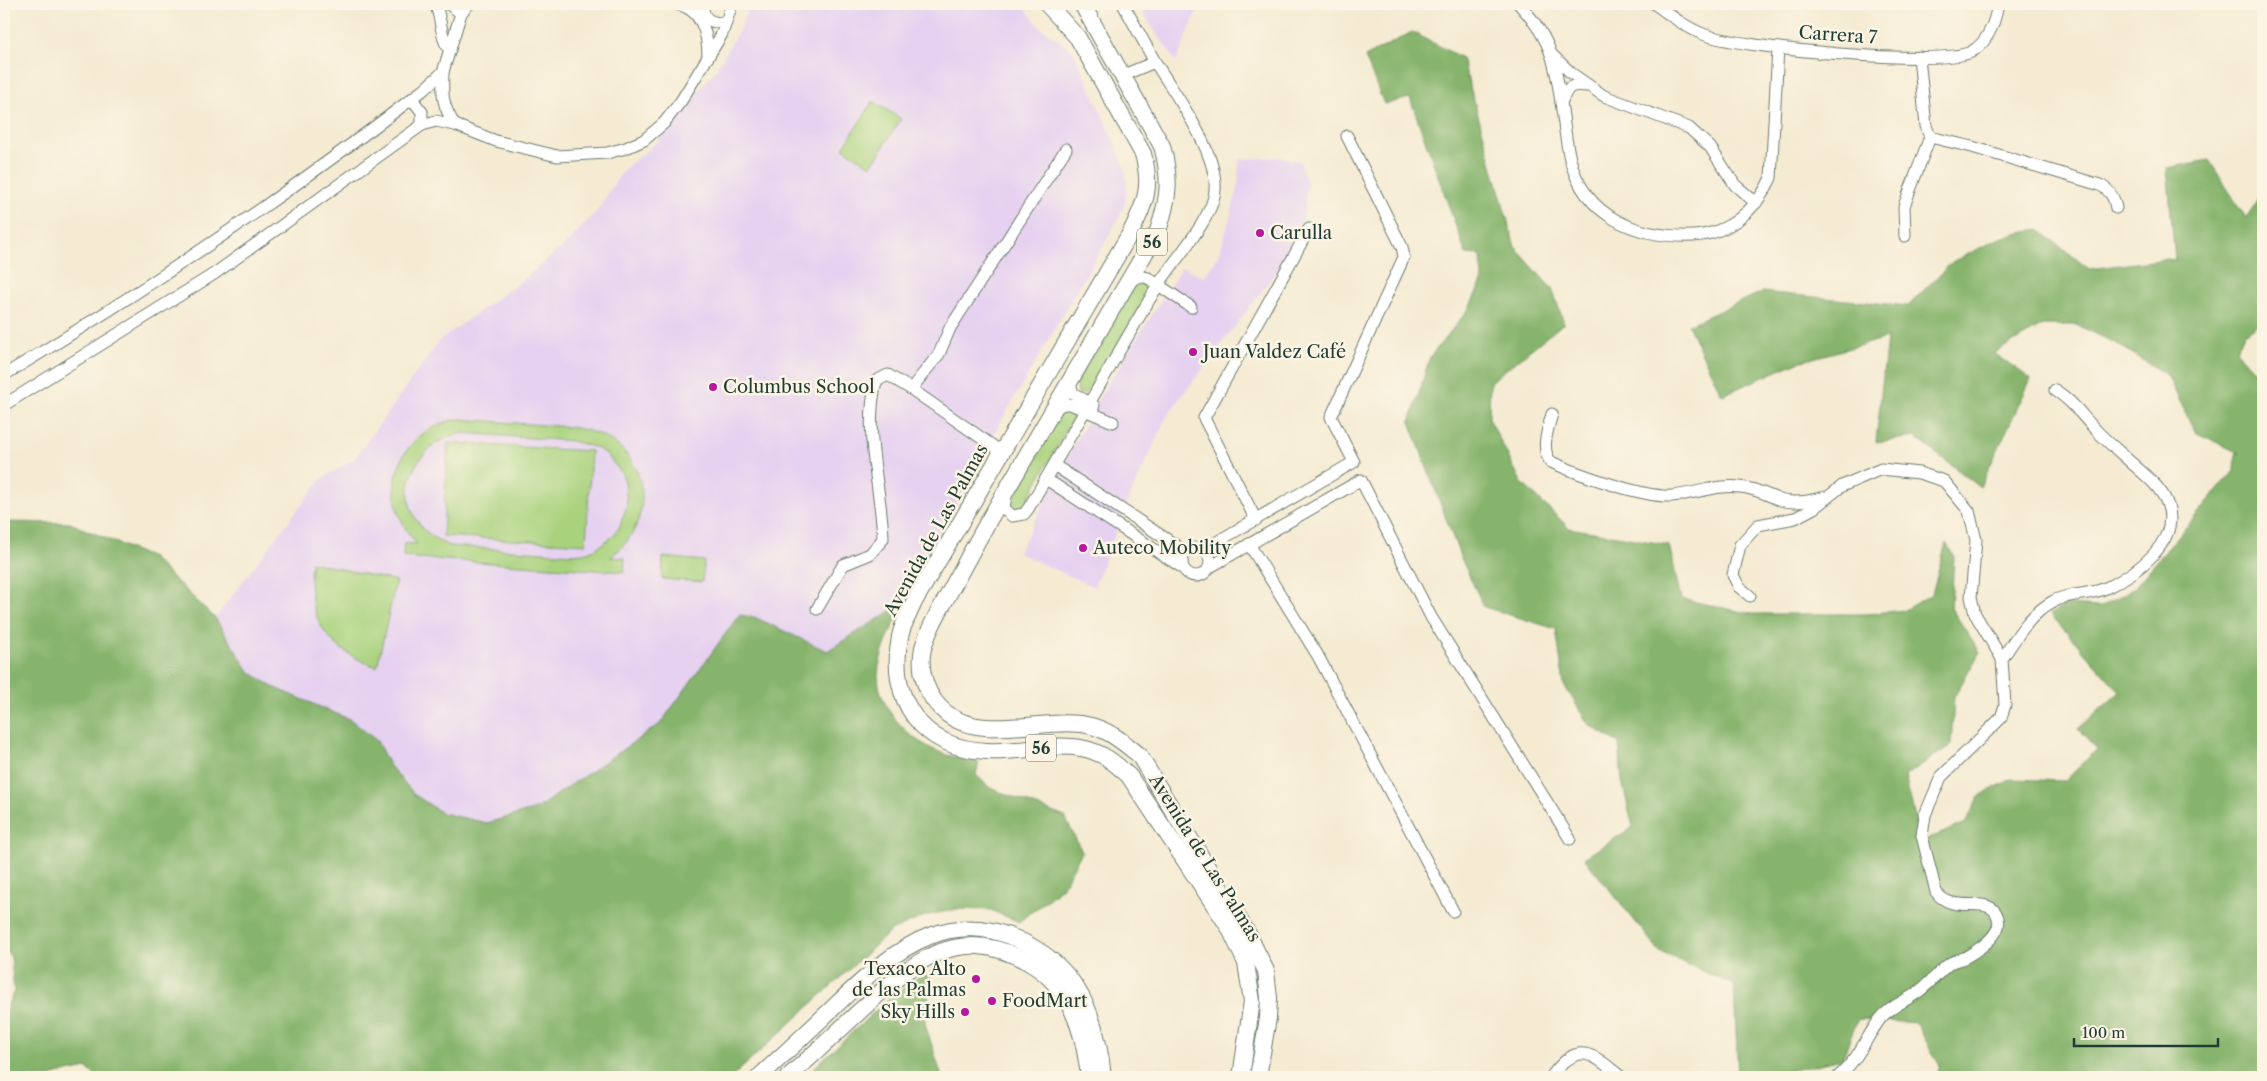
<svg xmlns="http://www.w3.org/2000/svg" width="2267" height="1081" font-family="'Libre Caslon Text',serif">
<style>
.built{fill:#e6d2f0}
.green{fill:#a9d27d;stroke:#648858;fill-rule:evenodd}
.forest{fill:#86b46c;stroke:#527850}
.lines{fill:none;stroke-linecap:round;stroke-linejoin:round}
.street-casing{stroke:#6a7a6c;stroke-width:13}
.primary-casing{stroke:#6a7a6c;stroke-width:18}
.street{stroke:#fff;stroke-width:11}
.primary{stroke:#fff;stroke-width:16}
.poi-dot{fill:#b5179e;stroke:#fcf5e5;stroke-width:2}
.labels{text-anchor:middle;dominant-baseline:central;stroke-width:5;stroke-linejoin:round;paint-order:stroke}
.shield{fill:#fcf5e5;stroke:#617469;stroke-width:1}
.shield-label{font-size:16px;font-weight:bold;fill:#1f3d34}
.street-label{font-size:18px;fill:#1f3d34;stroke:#fcf5e5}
.poi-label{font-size:18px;fill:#1f3d34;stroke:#fcf5e5;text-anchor:start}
</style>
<rect width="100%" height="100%" fill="#fcf5e5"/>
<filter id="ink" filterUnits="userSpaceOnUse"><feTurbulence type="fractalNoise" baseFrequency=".02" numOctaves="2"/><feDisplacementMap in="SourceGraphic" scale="10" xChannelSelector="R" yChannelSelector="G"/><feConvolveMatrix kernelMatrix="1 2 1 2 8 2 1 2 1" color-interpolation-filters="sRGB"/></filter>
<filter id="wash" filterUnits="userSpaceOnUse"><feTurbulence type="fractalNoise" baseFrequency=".0096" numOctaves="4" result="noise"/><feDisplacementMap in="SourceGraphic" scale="20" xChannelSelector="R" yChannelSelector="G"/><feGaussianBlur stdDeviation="1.12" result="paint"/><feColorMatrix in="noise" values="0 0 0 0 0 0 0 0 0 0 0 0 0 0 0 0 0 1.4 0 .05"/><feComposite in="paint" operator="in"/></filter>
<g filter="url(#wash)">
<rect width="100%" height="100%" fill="#f5ebd3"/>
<!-- built -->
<g class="built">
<path d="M750,4H1022L1040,27L1073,50L1118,150L1125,169L1127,185L1125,201L1119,218L988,444L921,574L904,603L827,651L754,617L733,622L710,658L660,724L536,809L487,823L442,813L415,795L389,765L377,741L271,686L249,671L215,618L321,479L355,458L440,340L520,282L565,245L597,211L623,170L658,141L717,68L739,30Z"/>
<path d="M1137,4H1200L1176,62Z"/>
<path d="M1280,157L1300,161L1307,184L1303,220L1276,272L1167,416L1128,501L1094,587L1018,553L1097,401L1182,267L1204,277L1219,255L1238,189L1239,159Z"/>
</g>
<!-- green -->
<g class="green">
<path d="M873,101L901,119L871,166L843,148Z"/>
<path d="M1139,283L1148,285L1150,291L1149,294L1089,390L1084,394L1078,393L1075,384L1133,287Z"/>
<path d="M1065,409L1073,413L1072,420L1022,509L1020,512L1009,510V501L1057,414Z"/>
<path d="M460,419C483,421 506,422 529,424C566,427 606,425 630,459C638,470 642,484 642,499C641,522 630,544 610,557L625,558L624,572L403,557L404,543L417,544C374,497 396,428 460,419ZM462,433L571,441L597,448L606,454L621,472L625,482L627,505L620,526L613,536L595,549L584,553L573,554L450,546C388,522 399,448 462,433Z"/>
<path d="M448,443L591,451L586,544L443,536Z"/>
<path d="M663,557L704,561L702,582L662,579Z"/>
<path d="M311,562L396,581L377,667C325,649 306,617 311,562Z"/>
</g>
<!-- forest -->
<g class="forest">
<path d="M1412,32L1462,58L1515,247L1552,289L1564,323L1490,382L1489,418L1521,482L1569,528L1669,545L1681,599L1752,614H1866L1904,610L1932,594L1946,543L1954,557L1951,608L1980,652L1954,697L1951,745L1905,776L1921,842L1966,823L1979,796L2012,779L2065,781L2097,749L2078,729L2120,692L2050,614L2066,605L2101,607L2134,588L2235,470L2236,454L2239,453L2195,432L2167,375L2117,344L2077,325H2043L1994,353L2031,379L1980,487L1915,437L1876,442L1887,338L1798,362L1722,395L1688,325L1762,292L1908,306L1952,262L2000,238L2038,229L2089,269L2167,259L2175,260L2167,168L2209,160L2246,218L2263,192V320L2244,334L2236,351L2263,380V1077H1936L1940,1066L1916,1023L1858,1019L1842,1059L1763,1077H1738L1734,985L1660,952L1584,858L1633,827L1622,781L1619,743L1589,725L1564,685L1556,629L1484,607L1460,556L1410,422L1430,357L1468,310L1482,282L1481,255L1466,254L1410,98L1384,104L1365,57Z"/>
<path d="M4,522L70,523L152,558L215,618L249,671L271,686L351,720L377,741L389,765L415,795L442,813L487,823L536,809L660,724L739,615L754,617L827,651L904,603C895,623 879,652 878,675C878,710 911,742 942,753C954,758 967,759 979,762L976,775L990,788L1065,817L1082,852L1062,888L1019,922L991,910L957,909L925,916L891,931L732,1077H96L87,1068L57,1074L52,1077H4V1015L14,991L11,957L4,950Z"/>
<path d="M921,975L931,976L925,1024L942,1077H804L885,1002Z"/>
</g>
</g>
<g filter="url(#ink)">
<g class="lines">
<!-- street casing -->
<g class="street-casing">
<g id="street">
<path d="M435,4C442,17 440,41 450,49"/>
<path d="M448,4L461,13"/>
<path d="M676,4C702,8 708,35 708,57"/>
<path d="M703,4C702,20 711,23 726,23"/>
<path d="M1123,4L1155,62"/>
<path d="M1519,4C1532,18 1545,36 1551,54C1562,87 1562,125 1570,159C1585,218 1638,238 1693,236C1729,234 1757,209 1771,178L1778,48"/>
<path d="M1655,4C1670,15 1685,27 1703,34C1737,48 1942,67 1971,52C1989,42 1995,22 1998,4"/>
<path d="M1551,54L1571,73L1604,96L1689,128L1710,147L1735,185L1756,203"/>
<path d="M443,72C442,94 442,106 455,125"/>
<path d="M412,99L422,112V125"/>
<path d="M1561,103C1568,86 1569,84 1588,86"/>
<path d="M1930,137L1972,147L2100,185C2110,190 2114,197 2116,208"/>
<path d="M1905,236L1904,206L1930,137L1926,126L1919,57"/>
<path d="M1130,282C1136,277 1139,275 1148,278L1191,307"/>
<path d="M4,375C148,289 288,194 422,91L443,72L461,13L469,4"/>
<path d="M1069,381L1073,393L1094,406"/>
<path d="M4,405L214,274L422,125L436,121L455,125L496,141L557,156L607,153L626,148L644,140L664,123L681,101L722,34L732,4"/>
<path d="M1053,409L1064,404H1070L1113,422"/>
<path d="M1552,414C1548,428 1540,450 1551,462C1578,474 1644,498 1672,496C1696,494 1717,484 1740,487C1755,488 1767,495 1780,500C1794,505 1812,500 1826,497"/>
<path d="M1003,453L911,389L939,354L950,328L1066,149"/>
<path d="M1054,465L1186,552"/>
<path d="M1046,479L1183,568"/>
<path d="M1006,496L1004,508L1012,516L1024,514L1028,509C1072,435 1113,360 1157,287C1172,262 1214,218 1215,190C1218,152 1175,94 1155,62L1121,76"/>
<path d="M1256,520L1204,418L1309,229"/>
<path d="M1249,544L1318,656L1453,911"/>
<circle cx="1196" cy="562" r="14"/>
<path d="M1203,550L1354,462L1331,417L1404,257L1402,247L1347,136"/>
<path d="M1210,567L1361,480L1431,617L1570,839"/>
<path d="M1750,596L1739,587L1733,575L1740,545L1758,525L1795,518L1814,508L1842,486L1881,469L1919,473L1944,481L1969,511L1976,540L1971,597L1975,614L2002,659L2005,705L2001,718L1941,777L1925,815L1922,836L1936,892C1954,917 1991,892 1998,918C2003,934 1978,950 1966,957C1961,960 1954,960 1949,964C1938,973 1929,984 1918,992C1906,1001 1889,1007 1880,1019C1864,1041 1860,1057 1838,1077"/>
<path d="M817,609L843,565L870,554L883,539C881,482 863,438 876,381L888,375L911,389"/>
<path d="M2002,659C2016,638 2029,615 2052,602C2069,592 2089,596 2106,588C2136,574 2182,541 2167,503C2160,485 2140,471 2126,458C2115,448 2103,438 2093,427C2080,413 2071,400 2055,390"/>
<path d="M1551,1077C1578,1040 1592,1053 1621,1077"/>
</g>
</g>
<!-- primary casing -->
<g class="primary-casing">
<g id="primary">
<path d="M1047,4L1078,38L1143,154C1152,186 1146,202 1131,232L914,602C909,614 902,625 900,637C888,700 922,749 987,751C1018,753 1050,743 1081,748C1102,752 1114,762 1129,776L1229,927L1246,963L1252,1001L1241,1077"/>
<path d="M1082,4L1162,146C1171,179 1169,198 1158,231C1101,327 1045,424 989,520C975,545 961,571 947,597C938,613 928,630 923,648C918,672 927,698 946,713C981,742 1044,717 1087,725C1108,729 1123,742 1139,755L1249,936L1266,971L1269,998L1268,1018L1258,1077"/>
<path d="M759,1077C785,1053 811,1029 837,1004C897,947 955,898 1039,951C1084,980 1098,1027 1103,1077"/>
<path d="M788,1077C813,1055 837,1032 861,1010C912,963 956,922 1028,962C1071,986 1084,1031 1089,1077"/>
</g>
</g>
<!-- street -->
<use href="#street" class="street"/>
<!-- primary -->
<use href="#primary" class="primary"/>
</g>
</g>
<!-- markers -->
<g class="poi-dot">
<circle cx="1260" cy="233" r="5"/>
<circle cx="1193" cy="352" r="5"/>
<circle cx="713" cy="387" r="5"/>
<circle cx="1083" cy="548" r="5"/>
<circle cx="976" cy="979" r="5"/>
<circle cx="992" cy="1001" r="5"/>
<circle cx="965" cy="1012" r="5"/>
</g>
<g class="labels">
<!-- shield labels -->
<g class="shield">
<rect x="1137" y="228.5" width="30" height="27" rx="4"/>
<rect x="1026" y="734.5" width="30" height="27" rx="4"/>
</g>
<g class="shield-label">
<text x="1152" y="242">56</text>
<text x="1041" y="748">56</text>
</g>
<!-- street labels -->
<g class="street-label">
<text transform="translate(1838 35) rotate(4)">Carrera 7</text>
<text transform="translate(936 530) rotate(-61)">Avenida de Las Palmas</text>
<text transform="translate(1205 858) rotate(58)">Avenida de Las Palmas</text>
</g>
<!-- poi labels -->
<g class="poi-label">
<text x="1270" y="233">Carulla</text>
<text x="1203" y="352">Juan Valdez Café</text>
<text x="723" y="387">Columbus School</text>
<text x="1093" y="548">Auteco Mobility</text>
<text x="966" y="969" text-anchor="end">Texaco Alto<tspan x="966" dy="21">de las Palmas</tspan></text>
<text x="1002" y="1001">FoodMart</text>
<text x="955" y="1012" text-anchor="end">Sky Hills</text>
</g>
</g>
<!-- margin -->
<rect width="2267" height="1081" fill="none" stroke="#fcf5e5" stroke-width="20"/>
<!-- scale -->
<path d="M2074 1038v8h144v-8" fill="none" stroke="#1f3d34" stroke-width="2.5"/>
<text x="2082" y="1038" font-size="15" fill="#1f3d34" stroke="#fcf5e5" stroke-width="4" paint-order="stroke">100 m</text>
</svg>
